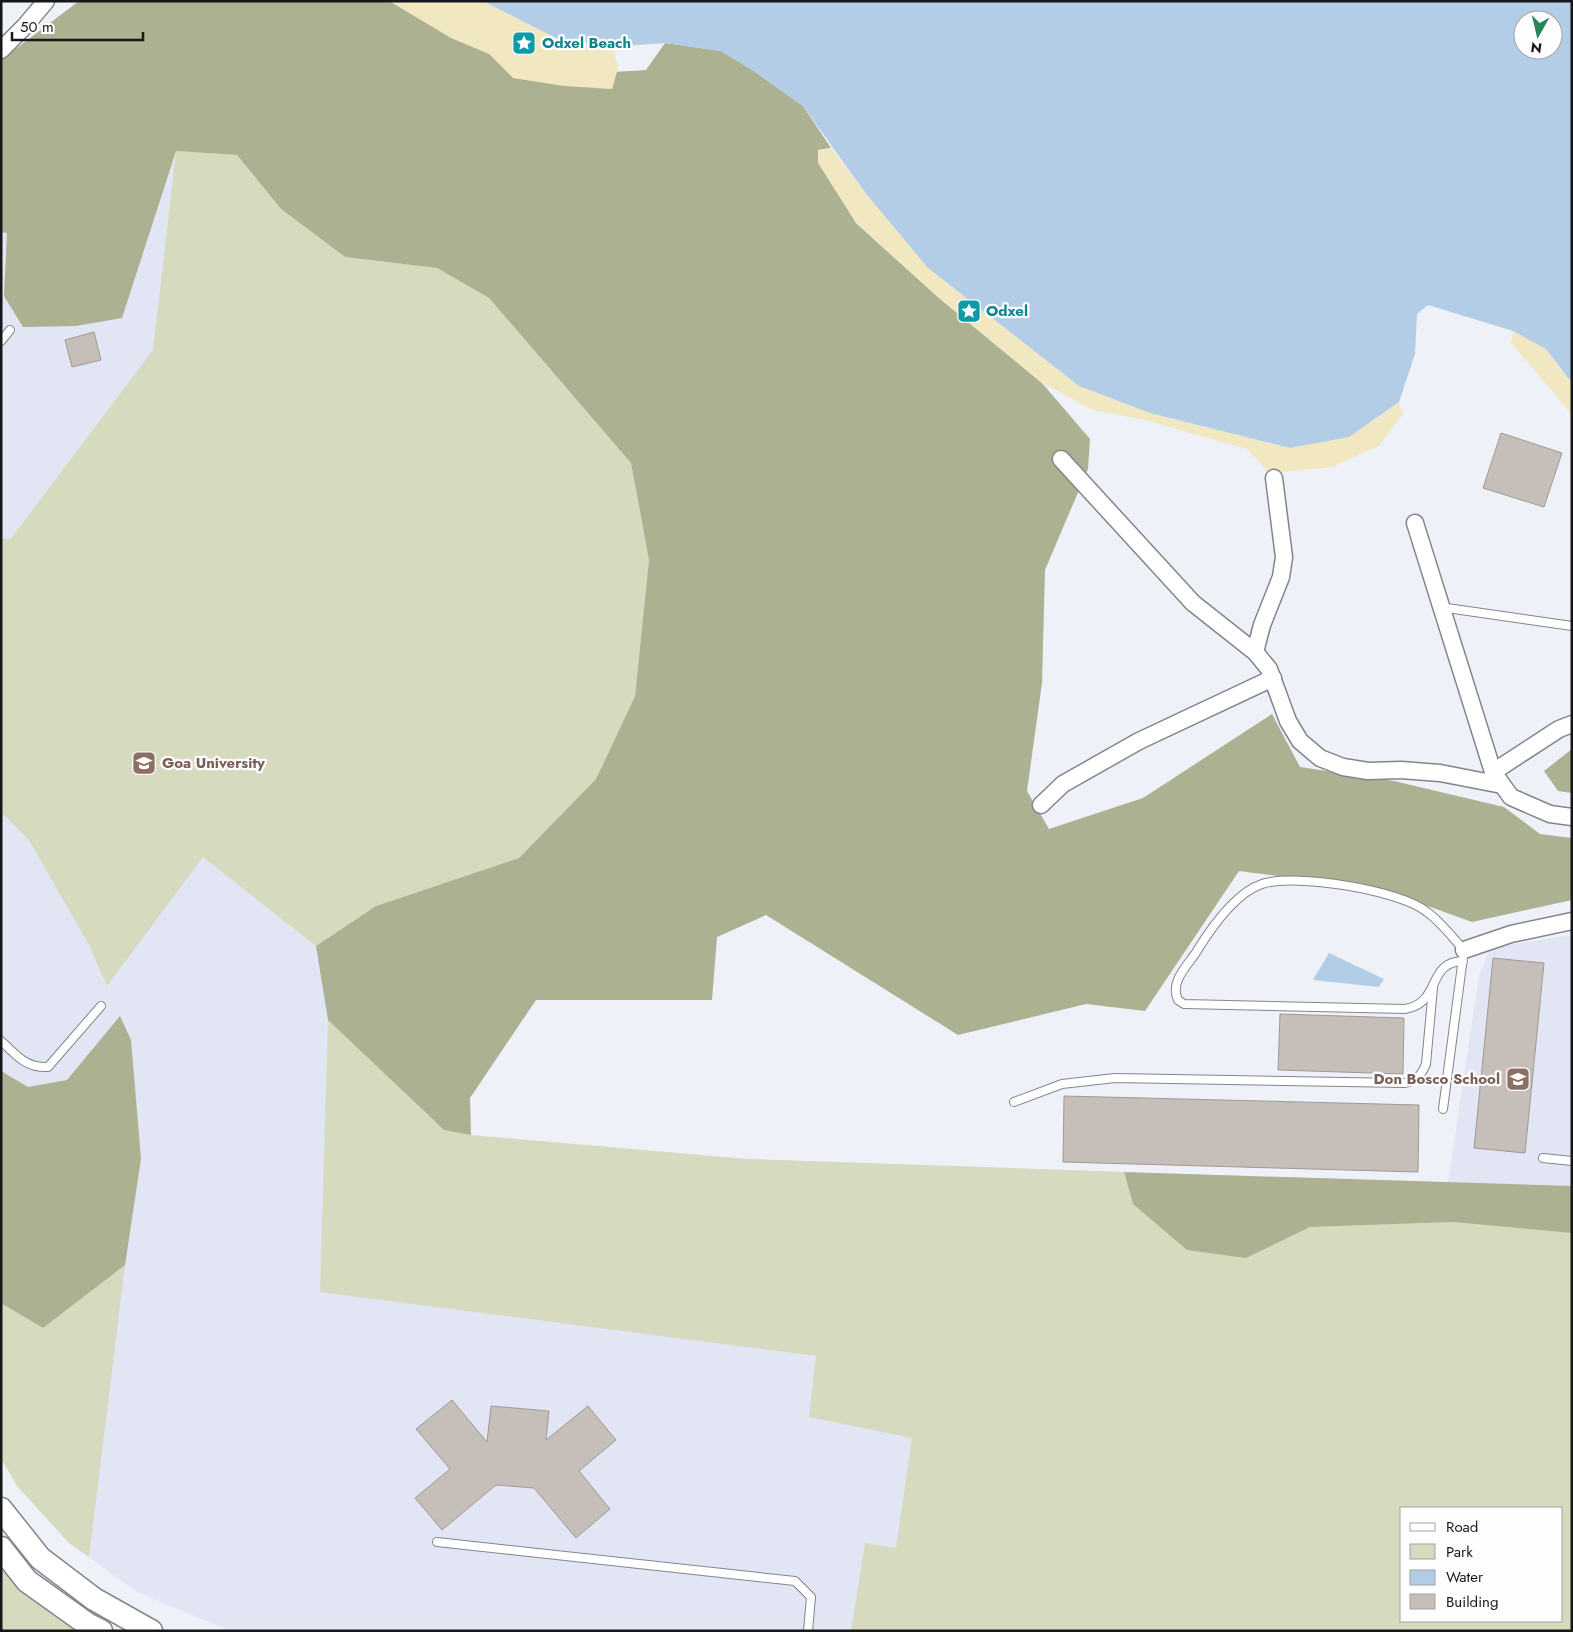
<svg xmlns="http://www.w3.org/2000/svg" width="1573" height="1632" font-family="Jost,sans-serif">
<style>
.built{fill:#e1e5f4;fill-rule:evenodd}
.green{fill:#d6dabe;fill-rule:evenodd}
.forest{fill:#acb191}
.sand{fill:#f1e8c2}
.water{fill:#b4cde6;fill-rule:evenodd}
.building{fill:#c5beb9;stroke:#a09a95}
.lines{fill:none;stroke-linecap:round;stroke-linejoin:round}
.service-casing{stroke:#83858c;stroke-width:10}
.minor-casing{stroke:#83858c;stroke-width:19}
.secondary-casing{stroke:#83858c;stroke-width:25}
.service{stroke:#fff;stroke-width:8}
.minor{stroke:#fff;stroke-width:16}
.secondary{stroke:#fff;stroke-width:22}
.labels{text-anchor:middle;dominant-baseline:central;stroke-width:4.5;stroke-linejoin:round;paint-order:stroke}
.culture-label{font-size:15px;font-weight:bold;fill:#0d838f;stroke:#fefefe;text-anchor:start}
.education-label{font-size:15px;font-weight:bold;fill:#785e54;stroke:#fefefe;text-anchor:start}
</style>
<rect width="100%" height="100%" fill="#eff1f8"/>
<!-- built -->
<path class="built" d="M79,1L176,151L153,350L258,581L328,1019L444,1130L471,1135L747,1159L1448,1183L1479,975L1490,948L1572,935V1631H231L137,1592L69,1543L18,1487L1,1459V60ZM1402,1508H1562V1621H1402Z"/>
<!-- green -->
<g class="green">
<path d="M176,151L237,155L281,209L345,257L437,268L489,298L631,463L649,560L635,696L596,779L519,858L376,906L316,946L203,857L107,986L89,945L29,840L1,812V538L10,540L153,350Z"/>
<path d="M328,1020L444,1130L471,1135L747,1159L1124,1172L1133,1204L1246,1258L1310,1227L1453,1222L1572,1233V1631H851L865,1543L896,1548L912,1438L809,1417L816,1356L320,1292ZM1402,1508H1562V1621H1402Z"/>
<path d="M125,1265L89,1557L69,1543L18,1487L1,1459V1303L43,1328Z"/>
<path d="M1,1558L51,1614L81,1631H1Z"/>
</g>
<!-- forest -->
<g class="forest">
<path d="M79,1H421L597,73L646,70L665,43L721,51L754,71L803,106L831,148L818,150L856,223L939,298L1042,383L1090,439L1088,469L1045,570L1042,683L1027,791L1049,829L1143,798L1272,714L1300,767L1394,781L1504,807L1540,834L1572,838V900L1472,922L1381,889L1239,871L1145,1011L1086,1004L958,1035L766,915L717,937L712,1000H536L470,1098L471,1135L444,1130L328,1020L316,946L376,906L519,858L596,779L635,696L649,560L631,463L489,298L437,268L345,257L281,209L237,155L176,151L122,318L76,326L23,327L4,296L7,233L1,232V60Z"/>
<path d="M1572,749V793L1558,791L1544,771Z"/>
<path d="M120,1016L131,1040L141,1159L125,1265L43,1328L1,1303V1071L28,1087L67,1080Z"/>
<path d="M1124,1172L1572,1186V1233L1453,1222L1310,1227L1246,1258L1187,1250L1133,1204Z"/>
</g>
<!-- sand -->
<g class="sand">
<path d="M389,1H483L558,39L613,47L618,68L612,89L564,86L513,78L489,54L451,38Z"/>
<path d="M831,148L867,195L928,268L1079,386L1150,413L1290,448L1373,421L1399,402L1403,414L1379,446L1332,467L1269,473L1247,449L1145,420L1093,410L1042,383L939,298L856,223L818,163V150Z"/>
<path d="M1513,330L1546,349L1572,383V415L1511,343Z"/>
</g>
<!-- water -->
<g class="water">
<path d="M483,1H1572V383L1546,349L1513,331L1428,305L1417,314L1415,354L1399,402L1349,437L1290,448L1150,413L1079,386L928,268L867,195L803,106L754,71L721,51L665,43L613,47L558,39ZM1523,20H1553V50H1523Z"/>
<path d="M1329,953L1384,979L1379,987L1313,980Z"/>
</g>
<!-- building -->
<g class="building">
<path d="M94,332L101,360L72,367L65,340Z"/>
<path d="M1501,433L1562,453L1544,507L1483,488Z"/>
<path d="M1493,958L1544,963L1525,1153L1474,1148Z"/>
<path d="M1280,1014L1404,1018L1403,1074L1278,1070Z"/>
<path d="M1064,1096L1419,1105L1418,1172L1063,1162Z"/>
<path d="M452,1400L487,1442L491,1406L549,1411L546,1440L588,1406L616,1440L579,1471L610,1509L576,1538L534,1488L496,1485L442,1530L415,1498L450,1469L416,1429Z"/>
</g>
<g class="lines">
<!-- service casing -->
<g class="service-casing">
<g id="service">
<path d="M1,341L10,330"/>
<path d="M1440,607L1572,626"/>
<path d="M1,1041C17,1055 25,1068 48,1067L101,1006"/>
<path d="M1014,1102L1062,1084L1115,1078L1405,1083C1417,1080 1421,1076 1426,1064L1433,988"/>
<path d="M1443,1109L1464,950C1452,937 1441,922 1427,912C1400,890 1295,873 1262,884C1235,893 1209,931 1195,954C1185,968 1170,983 1178,1000L1184,1004L1405,1009C1442,1003 1426,962 1463,961"/>
<path d="M1543,1158L1572,1161"/>
<path d="M437,1542L795,1581L811,1597L808,1631"/>
</g>
</g>
<!-- minor casing -->
<g class="minor-casing">
<g id="minor">
<path d="M1,50L25,26L46,1"/>
<path d="M1061,459L1193,603L1255,652L1269,669L1288,721L1300,741L1320,758L1343,767L1368,771L1401,770L1440,773L1502,785"/>
<path d="M1415,523L1493,772"/>
<path d="M1255,652L1262,625L1281,577L1284,557L1274,478"/>
<path d="M1572,724L1559,729L1493,772L1511,797L1550,814L1572,817"/>
<path d="M1041,805L1063,784L1139,741L1273,678"/>
<path d="M1464,950L1511,934L1572,921"/>
</g>
</g>
<!-- secondary casing -->
<g class="secondary-casing">
<g id="secondary">
<path d="M1,1509L40,1558L94,1599L151,1631"/>
<path d="M1,1548L27,1581L87,1624L101,1631"/>
</g>
</g>
<!-- service -->
<use href="#service" class="service"/>
<!-- minor -->
<use href="#minor" class="minor"/>
<!-- secondary -->
<use href="#secondary" class="secondary"/>
</g>
<!-- icons -->
<defs>
<g id="sight-square" transform="scale(1.25)"><rect x="-9" y="-9" width="18" height="18" rx="4" fill="#0f9aa8" stroke="#fefefe"/><path d="M0-6L1.8-2.2L6-1.7L2.9 1.2L3.7 5.4L0 3.3L-3.7 5.4L-2.9 1.2L-6-1.7L-1.8-2.2Z" fill="#fff"/></g>
<g id="university-square" transform="scale(1.25)"><rect x="-9" y="-9" width="18" height="18" rx="4" fill="#8d6e63" stroke="#fefefe"/><path d="M0-5L7-2L0 1L-7-2ZM-4 1L0 2.5L4 1V4Q0 6-4 4Z" fill="#fff"/></g>
<g id="school-square" transform="scale(1.25)"><rect x="-9" y="-9" width="18" height="18" rx="4" fill="#8d6e63" stroke="#fefefe"/><path d="M0-5L7-2L0 1L-7-2ZM-4 1L0 2.5L4 1V4Q0 6-4 4Z" fill="#fff"/></g>
</defs>
<g fill-rule="evenodd">
<use href="#sight-square" x="524" y="43"/>
<use href="#sight-square" x="969" y="311"/>
<use href="#university-square" x="144" y="763"/>
<use href="#school-square" x="1518" y="1079"/>
</g>
<g class="labels">
<!-- culture labels -->
<g class="culture-label">
<text x="542" y="43">Odxel Beach</text>
<text x="986" y="311">Odxel</text>
</g>
<!-- education labels -->
<g class="education-label">
<text x="162" y="763">Goa University</text>
<text x="1500" y="1079" text-anchor="end">Don Bosco School</text>
</g>
</g>
<!-- border -->
<rect width="1573" height="1632" fill="none" stroke="#161719" stroke-width="5"/>
<!-- legend -->
<rect x="1400" y="1507" width="162" height="115" fill="#fefefe" stroke="#a1a2a2"/>
<rect x="1410" y="1523" width="25" height="8" fill="#ffffff" stroke="#a1a2a2"/>
<text x="1446" y="1532" font-size="15" fill="#161719">Road</text>
<rect x="1410" y="1544" width="25" height="15" fill="#d6dabe" stroke="#a1a2a2"/>
<text x="1446" y="1557" font-size="15" fill="#161719">Park</text>
<rect x="1410" y="1570" width="25" height="15" fill="#b4cde6" stroke="#a1a2a2"/>
<text x="1446" y="1582" font-size="15" fill="#161719">Water</text>
<rect x="1410" y="1594" width="25" height="15" fill="#c5beb9" stroke="#a1a2a2"/>
<text x="1446" y="1607" font-size="15" fill="#161719">Building</text>
<!-- north arrow -->
<g transform="translate(1538 35) rotate(188)"><circle r="24" fill="#fefefe" stroke="#a1a2a2"/>
<path d="M0-4L9 19L0 12L-9 19Z" fill="#2a855b"/>
<text y="-8" font-size="14" font-weight="bold" text-anchor="middle" fill="#161719">N</text>
</g>
<!-- scale -->
<path d="M12 32v8h131v-8" fill="none" stroke="#161719" stroke-width="2.5"/>
<text x="20" y="32" font-size="15" fill="#161719" stroke="#fefefe" stroke-width="4" paint-order="stroke">50 m</text>
</svg>
